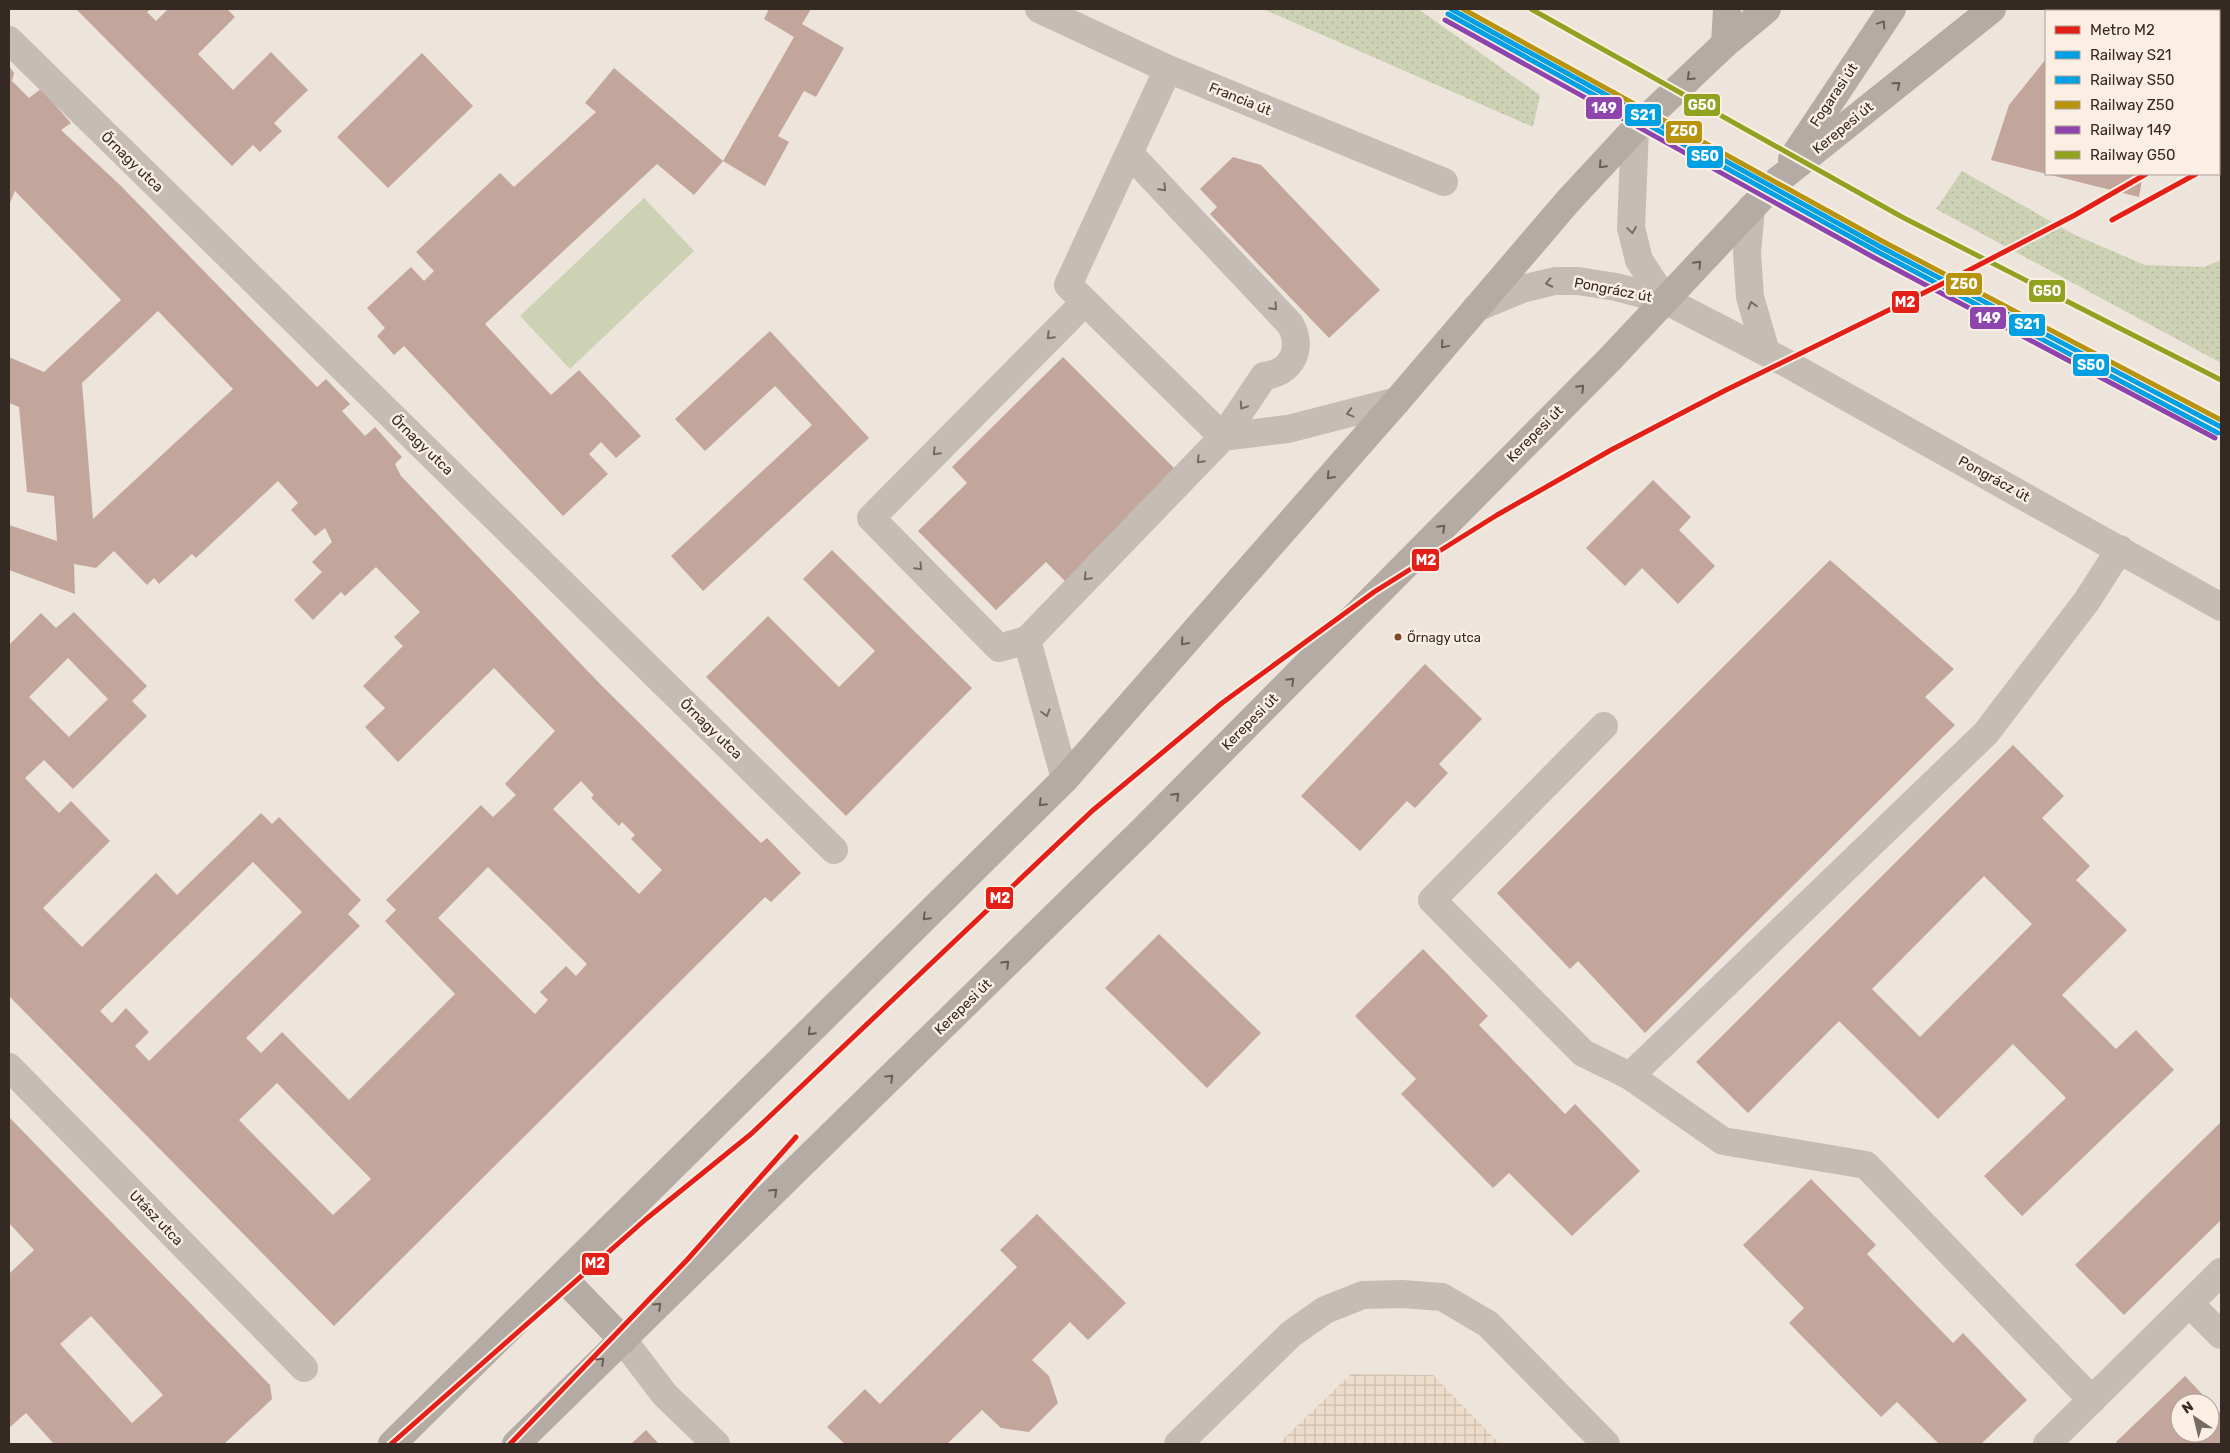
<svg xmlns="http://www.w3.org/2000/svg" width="2230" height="1453" font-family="Rubik,sans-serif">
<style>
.grass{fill:url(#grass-dots)}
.pitch{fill:#ced2b5}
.plaza{fill:url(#plaza-grid)}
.building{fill:#c2a69c;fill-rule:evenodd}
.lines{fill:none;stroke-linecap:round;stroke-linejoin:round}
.minor{stroke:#c5bcb6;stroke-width:28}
.major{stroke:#b4aba5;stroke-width:28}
.rail-1-casing{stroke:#fbeee2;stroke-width:9}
.rail-2-casing{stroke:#fbeee2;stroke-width:9}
.rail-3-casing{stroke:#fbeee2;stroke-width:9}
.rail-4-casing{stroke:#fbeee2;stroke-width:9}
.rail-5-casing{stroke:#fbeee2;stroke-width:9}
.rail-1{stroke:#00a0e3;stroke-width:5}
.rail-2{stroke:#00a0e3;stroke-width:5}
.rail-3{stroke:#b8930d;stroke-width:5}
.rail-4{stroke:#8e44ad;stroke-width:5}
.rail-5{stroke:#91a220;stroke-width:5}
.metro-1-casing{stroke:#fbeee2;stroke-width:9}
.metro-1{stroke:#e41f18;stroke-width:5}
.oneway{stroke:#685d58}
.oneway2{stroke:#766b66}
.bus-dot{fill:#7a4b2a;stroke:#fbeee2;stroke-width:2}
.labels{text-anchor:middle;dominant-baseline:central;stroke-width:5;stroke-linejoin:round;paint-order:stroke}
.bus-label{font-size:13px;fill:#352924;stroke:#fbeee2;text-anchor:start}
.street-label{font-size:14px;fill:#352924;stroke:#fbeee2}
.line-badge{stroke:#fbeee2;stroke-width:2}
.badge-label{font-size:14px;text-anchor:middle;font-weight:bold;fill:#fff}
</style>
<defs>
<pattern id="grass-dots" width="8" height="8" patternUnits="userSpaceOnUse" patternTransform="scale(1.25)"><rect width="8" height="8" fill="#ced2b5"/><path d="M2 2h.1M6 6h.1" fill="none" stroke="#b2b49c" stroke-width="1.8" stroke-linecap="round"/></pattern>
<pattern id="plaza-grid" width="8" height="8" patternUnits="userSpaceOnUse" patternTransform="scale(1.25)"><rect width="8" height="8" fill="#eddcca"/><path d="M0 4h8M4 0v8" fill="none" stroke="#ccbdad"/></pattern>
</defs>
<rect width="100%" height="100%" fill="#ede4dc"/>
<!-- grass -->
<g class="grass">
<path d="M1263,9H1418L1540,95L1533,127Z"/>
<path d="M1962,171L2075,235L2145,265L2204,267L2221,260V363L1936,209Z"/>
</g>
<!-- pitch -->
<path class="pitch" d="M644,198L694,251L570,369L520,316Z"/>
<!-- plaza -->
<path class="plaza" d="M1351,1374L1433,1375L1500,1444H1278Z"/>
<!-- building -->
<g class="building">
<path d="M76,9H151L147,12L156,21L168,9H227L235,17L198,54L233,90L271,52L308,90L274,123L282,131L260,152L253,145L232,166Z"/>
<path d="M769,9H811L802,24L844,48L816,97L804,91L778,136L789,142L765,186L723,161L794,37L764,19Z"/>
<path d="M2219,25L2221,26V102L2219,106Z"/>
<path d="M422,53L473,106L388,188L337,137Z"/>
<path d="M2046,59V174H2143L2139,197L1991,160L2009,105Z"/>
<path d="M9,66L14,73L12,81L29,98L41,89L71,123L61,130L120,185L317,387L326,379L350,404L342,411L365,436L375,427L402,457L395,464L401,476L602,686L761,843L767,838L801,873L771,902L765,897L334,1326L9,996V645L41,613L56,628L74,612L147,686L132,701L147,716L73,789L44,760L25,778L59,813L71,801L110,841L43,908L82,947L156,873L177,895L261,813L272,824L279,817L361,900L348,914L360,926L246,1038L261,1053L282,1032L349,1100L455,994L385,921L396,910L386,900L481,805L493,817L516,795L505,784L555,731L494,668L398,762L365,727L385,708L363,686L403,646L394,637L420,612L376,567L345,596L341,592L313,620L294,600L322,572L312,562L332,542L325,528L315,536L291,510L298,503L278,481L196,558L192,554L159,584L154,578L147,585L114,551L96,568L74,564L75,594L9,570V525L57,541L54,496L27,492L19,407L9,403V357L44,372L121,300L15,191L9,205ZM158,311L233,389L93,519L82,383ZM68,658L108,699L69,737L29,697ZM581,781L594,795L591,798L619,826L622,822L635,835L631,839L662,870L639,894L553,809ZM253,862L302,912L149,1061L135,1046L149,1032L126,1008L112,1023L100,1011ZM488,867L587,964L576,976L566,966L540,992L548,1000L535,1014L438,918ZM277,1083L371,1179L333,1215L239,1120Z"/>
<path d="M614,68L723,161L694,195L657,164L485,324L551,395L579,370L641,436L616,458L601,442L589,454L608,474L563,516L404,346L394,355L377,336L385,328L367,308L411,267L424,281L434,271L416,252L500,173L514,187L596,112L585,103Z"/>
<path d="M1233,157L1261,165L1380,290L1329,338L1210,214L1217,207L1200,189Z"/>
<path d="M770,331L869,438L703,591L671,556L812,425L775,386L705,451L675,419Z"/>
<path d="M1063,357L1178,472L1066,582L1046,562L996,610L918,531L967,483L952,467Z"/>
<path d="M1653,480L1691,517L1679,530L1715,566L1678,604L1642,568L1625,586L1586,548Z"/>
<path d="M832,550L972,688L846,816L706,677L768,616L839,687L875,651L803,579Z"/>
<path d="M1830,560L1954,669L1925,697L1955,725L1645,1033L1578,961L1570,969L1497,893Z"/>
<path d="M1425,664L1482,719L1439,764L1448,773L1415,808L1407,801L1360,851L1301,796Z"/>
<path d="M2013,745L2064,796L2042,818L2090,866L2076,880L2127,930L2062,995L2116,1049L2136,1030L2174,1070L2022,1216L1984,1176L2066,1098L2013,1044L1938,1119L1839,1021L1748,1113L1696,1062ZM1984,876L2032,924L1920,1037L1872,989Z"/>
<path d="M1159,934L1261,1033L1207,1088L1105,988Z"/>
<path d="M1423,949L1488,1016L1479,1025L1565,1114L1575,1104L1640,1171L1572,1236L1509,1173L1493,1188L1401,1094L1416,1079L1355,1016Z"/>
<path d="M9,1117L270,1385L272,1399L224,1444H54L26,1413L9,1428V1274L34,1250L9,1223ZM91,1316L163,1395L132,1423L60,1344Z"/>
<path d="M2221,1122V1220L2124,1315L2075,1265Z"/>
<path d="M1811,1179L1876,1245L1867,1254L1953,1343L1963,1333L2027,1400L1981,1444H1939L1897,1402L1881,1417L1789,1323L1804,1308L1743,1245Z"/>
<path d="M1037,1214L1126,1303L1088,1340L1070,1322L1032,1360L1049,1376L1058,1403L1029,1432L1001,1428L982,1410L947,1444H845L827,1427L865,1389L880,1404L1017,1267L1000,1250Z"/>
<path d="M2185,1376L2221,1414V1444H2118L2116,1442ZM2180,1403H2210V1433H2180Z"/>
<path d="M646,1430L659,1444H631Z"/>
</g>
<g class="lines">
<!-- minor -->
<g class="minor">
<path d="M1039,9L1168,69L1444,182"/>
<path d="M9,40L834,850"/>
<path d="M1635,129L1631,228L1639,260L1665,300"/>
<path d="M1129,153L1290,324C1304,348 1292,373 1264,376L1223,437L1068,285L1168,69"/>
<path d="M1751,208L1747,253L1750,297L1766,352"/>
<path d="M1476,308L1522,289L1555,281H1578L1616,287L1665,300L1777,358L2221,607"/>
<path d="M1027,640L999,648L871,518L1085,302"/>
<path d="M1604,726L1432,900L1583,1053L1630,1076L1723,1141L1866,1165L2092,1400"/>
<path d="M1065,779L1027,640L1223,437L1288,429L1397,401"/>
<path d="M9,1067L304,1368"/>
<path d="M1630,1076L1986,733L2086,602L2120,549"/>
<path d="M2190,1304L2221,1335"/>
<path d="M623,1340L665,1395L716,1444"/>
<path d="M1178,1444L1291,1334L1325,1310L1363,1295L1402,1294L1442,1297L1488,1324L1606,1444"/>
<path d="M2047,1444L2221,1272"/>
</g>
<!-- major -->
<g class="major">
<path d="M1725,44L1727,9"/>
<path d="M1792,159L1892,9"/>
<path d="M563,1278L623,1340"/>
<path d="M392,1444L1065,779L1397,401L1569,200L1635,129L1725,44L1767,9"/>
<path d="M516,1444L1142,831L1610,359L1777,181L1992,9"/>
</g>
<!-- rail-1 casing -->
<g class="rail-1-casing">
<path id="rail-1" d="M1451,9L1879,246L2221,427"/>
</g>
<!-- rail-2 casing -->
<g class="rail-2-casing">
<path id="rail-2" d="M1448,14L1876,251L2218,433"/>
</g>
<!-- rail-3 casing -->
<g class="rail-3-casing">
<path id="rail-3" d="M1463,9L1882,241L2221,420"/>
</g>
<!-- rail-4 casing -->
<g class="rail-4-casing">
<path id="rail-4" d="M1445,20L1873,257L2215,438"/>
</g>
<!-- rail-5 casing -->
<g class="rail-5-casing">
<path id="rail-5" d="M1531,9L1902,217L2221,380"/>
</g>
<!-- rail-1 -->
<use href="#rail-1" class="rail-1"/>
<!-- rail-2 -->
<use href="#rail-2" class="rail-2"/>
<!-- rail-3 -->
<use href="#rail-3" class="rail-3"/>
<!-- rail-4 -->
<use href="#rail-4" class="rail-4"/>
<!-- rail-5 -->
<use href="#rail-5" class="rail-5"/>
<!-- metro-1 casing -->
<g class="metro-1-casing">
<g id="metro-1">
<path d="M2112,220L2196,174"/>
<path d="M391,1444L646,1219L751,1134L1092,811L1222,703L1374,592L1497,515L1611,450L1724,391L1954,278L2075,215L2146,174"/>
<path d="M510,1444L687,1260L796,1137"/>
</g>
</g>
<!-- metro-1 -->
<use href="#metro-1" class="metro-1"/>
</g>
<!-- one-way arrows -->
<defs><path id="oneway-chevron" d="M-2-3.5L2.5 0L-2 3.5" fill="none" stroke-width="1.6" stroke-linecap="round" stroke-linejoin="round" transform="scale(1.25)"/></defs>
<g class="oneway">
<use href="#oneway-chevron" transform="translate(1882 24) rotate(-56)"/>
<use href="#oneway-chevron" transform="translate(1690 77) rotate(137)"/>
<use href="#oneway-chevron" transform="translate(1897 85) rotate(-39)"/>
<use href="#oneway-chevron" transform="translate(1602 165) rotate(133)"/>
<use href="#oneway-chevron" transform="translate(1698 264) rotate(-47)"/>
<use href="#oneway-chevron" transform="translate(1444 345) rotate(130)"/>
<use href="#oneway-chevron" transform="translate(1581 388) rotate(-45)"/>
<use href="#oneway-chevron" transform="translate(1330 476) rotate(132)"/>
<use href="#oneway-chevron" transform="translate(1442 528) rotate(-45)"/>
<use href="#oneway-chevron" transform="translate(1184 642) rotate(131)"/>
<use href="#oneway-chevron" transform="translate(1291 681) rotate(-45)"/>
<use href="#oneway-chevron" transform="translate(1176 796) rotate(-45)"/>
<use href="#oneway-chevron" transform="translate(1042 803) rotate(135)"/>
<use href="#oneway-chevron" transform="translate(926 917) rotate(135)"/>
<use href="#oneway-chevron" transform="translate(1006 964) rotate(-44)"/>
<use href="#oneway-chevron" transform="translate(811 1032) rotate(135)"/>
<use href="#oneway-chevron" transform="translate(890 1078) rotate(-44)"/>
<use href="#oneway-chevron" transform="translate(774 1192) rotate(-44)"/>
<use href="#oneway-chevron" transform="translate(658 1306) rotate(-44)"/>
<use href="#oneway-chevron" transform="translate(601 1361) rotate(-44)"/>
</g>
<g class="oneway2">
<use href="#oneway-chevron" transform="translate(1163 188) rotate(46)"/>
<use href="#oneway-chevron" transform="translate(1632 230) rotate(82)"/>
<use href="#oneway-chevron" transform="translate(1549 283) rotate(168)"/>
<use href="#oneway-chevron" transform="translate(1752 305) rotate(-106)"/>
<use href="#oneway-chevron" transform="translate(1274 307) rotate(47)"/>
<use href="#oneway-chevron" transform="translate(1050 336) rotate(135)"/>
<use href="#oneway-chevron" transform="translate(1243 406) rotate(124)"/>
<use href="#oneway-chevron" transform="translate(1350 413) rotate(165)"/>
<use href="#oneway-chevron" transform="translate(936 452) rotate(135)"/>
<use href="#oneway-chevron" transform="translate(1200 460) rotate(134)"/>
<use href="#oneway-chevron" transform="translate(919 567) rotate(46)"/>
<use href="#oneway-chevron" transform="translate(1087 577) rotate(134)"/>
<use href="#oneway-chevron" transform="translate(1046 713) rotate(74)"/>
</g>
<!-- markers -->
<circle class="bus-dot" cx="1398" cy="637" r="4.5"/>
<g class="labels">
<!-- bus labels -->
<g class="bus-label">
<text x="1407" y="637">Őrnagy utca</text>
</g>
<!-- street labels -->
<g class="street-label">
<text transform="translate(1834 95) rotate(-56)">Fogarasi út</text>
<text transform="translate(1240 99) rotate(22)">Francia út</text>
<text transform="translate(1843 128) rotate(-39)">Kerepesi út</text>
<text transform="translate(132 162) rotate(44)">Őrnagy utca</text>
<text transform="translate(1613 290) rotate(11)">Pongrácz út</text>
<text transform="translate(1535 434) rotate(-45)">Kerepesi út</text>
<text transform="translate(422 445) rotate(44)">Őrnagy utca</text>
<text transform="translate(1994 479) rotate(29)">Pongrácz út</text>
<text transform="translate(1250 722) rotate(-45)">Kerepesi út</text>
<text transform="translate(711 729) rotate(44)">Őrnagy utca</text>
<text transform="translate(963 1007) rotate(-44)">Kerepesi út</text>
<text transform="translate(156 1218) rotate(46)">Utász utca</text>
</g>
</g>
<g class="line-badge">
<rect x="1683" y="93" width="38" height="24" rx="5" fill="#91a220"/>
<rect x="1585" y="96" width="38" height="24" rx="5" fill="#8e44ad"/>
<rect x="1624" y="103" width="38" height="24" rx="5" fill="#00a0e3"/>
<rect x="1665" y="120" width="38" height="24" rx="5" fill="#b8930d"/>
<rect x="1686" y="145" width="38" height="24" rx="5" fill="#00a0e3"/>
<rect x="1945" y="272" width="38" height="24" rx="5" fill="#b8930d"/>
<rect x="2028" y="279" width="38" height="24" rx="5" fill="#91a220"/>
<rect x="1891" y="290" width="29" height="24" rx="5" fill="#e41f18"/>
<rect x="1969" y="306" width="38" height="24" rx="5" fill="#8e44ad"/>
<rect x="2008" y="313" width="38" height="24" rx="5" fill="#00a0e3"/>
<rect x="2072" y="353" width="38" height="24" rx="5" fill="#00a0e3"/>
<rect x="1411" y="548" width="29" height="24" rx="5" fill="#e41f18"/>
<rect x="985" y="886" width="29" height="24" rx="5" fill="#e41f18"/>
<rect x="581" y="1252" width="29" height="24" rx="5" fill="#e41f18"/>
</g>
<g class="badge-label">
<text x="1702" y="110">G50</text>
<text x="1604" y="113">149</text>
<text x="1643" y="120">S21</text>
<text x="1684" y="136">Z50</text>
<text x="1705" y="161">S50</text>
<text x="1964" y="289">Z50</text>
<text x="2047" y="296">G50</text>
<text x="1905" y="307">M2</text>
<text x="1988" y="323">149</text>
<text x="2027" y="329">S21</text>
<text x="2091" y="370">S50</text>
<text x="1426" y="565">M2</text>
<text x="1000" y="903">M2</text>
<text x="595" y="1268">M2</text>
</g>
<!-- border -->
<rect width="2230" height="1453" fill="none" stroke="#352924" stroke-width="20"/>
<!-- legend -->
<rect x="2045" y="10" width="175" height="165" fill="#fbeee2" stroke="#ac9f96"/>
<rect x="2055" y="26" width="25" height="8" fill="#e41f18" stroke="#ac9f96"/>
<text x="2090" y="35" font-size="15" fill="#352924">Metro M2</text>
<rect x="2055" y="51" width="25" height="8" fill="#00a0e3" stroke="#ac9f96"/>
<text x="2090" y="60" font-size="15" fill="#352924">Railway S21</text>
<rect x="2055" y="76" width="25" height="8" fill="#00a0e3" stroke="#ac9f96"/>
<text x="2090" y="85" font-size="15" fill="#352924">Railway S50</text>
<rect x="2055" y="101" width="25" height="8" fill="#b8930d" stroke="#ac9f96"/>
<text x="2090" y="110" font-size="15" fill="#352924">Railway Z50</text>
<rect x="2055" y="126" width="25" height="8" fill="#8e44ad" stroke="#ac9f96"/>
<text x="2090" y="135" font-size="15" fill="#352924">Railway 149</text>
<rect x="2055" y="151" width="25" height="8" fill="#91a220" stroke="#ac9f96"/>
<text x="2090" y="160" font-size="15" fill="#352924">Railway G50</text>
<!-- north arrow -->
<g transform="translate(2195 1418) rotate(325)"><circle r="24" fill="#fbeee2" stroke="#ac9f96"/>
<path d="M0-4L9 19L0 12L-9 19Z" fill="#756a64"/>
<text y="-8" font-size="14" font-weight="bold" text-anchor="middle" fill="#352924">N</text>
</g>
</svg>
